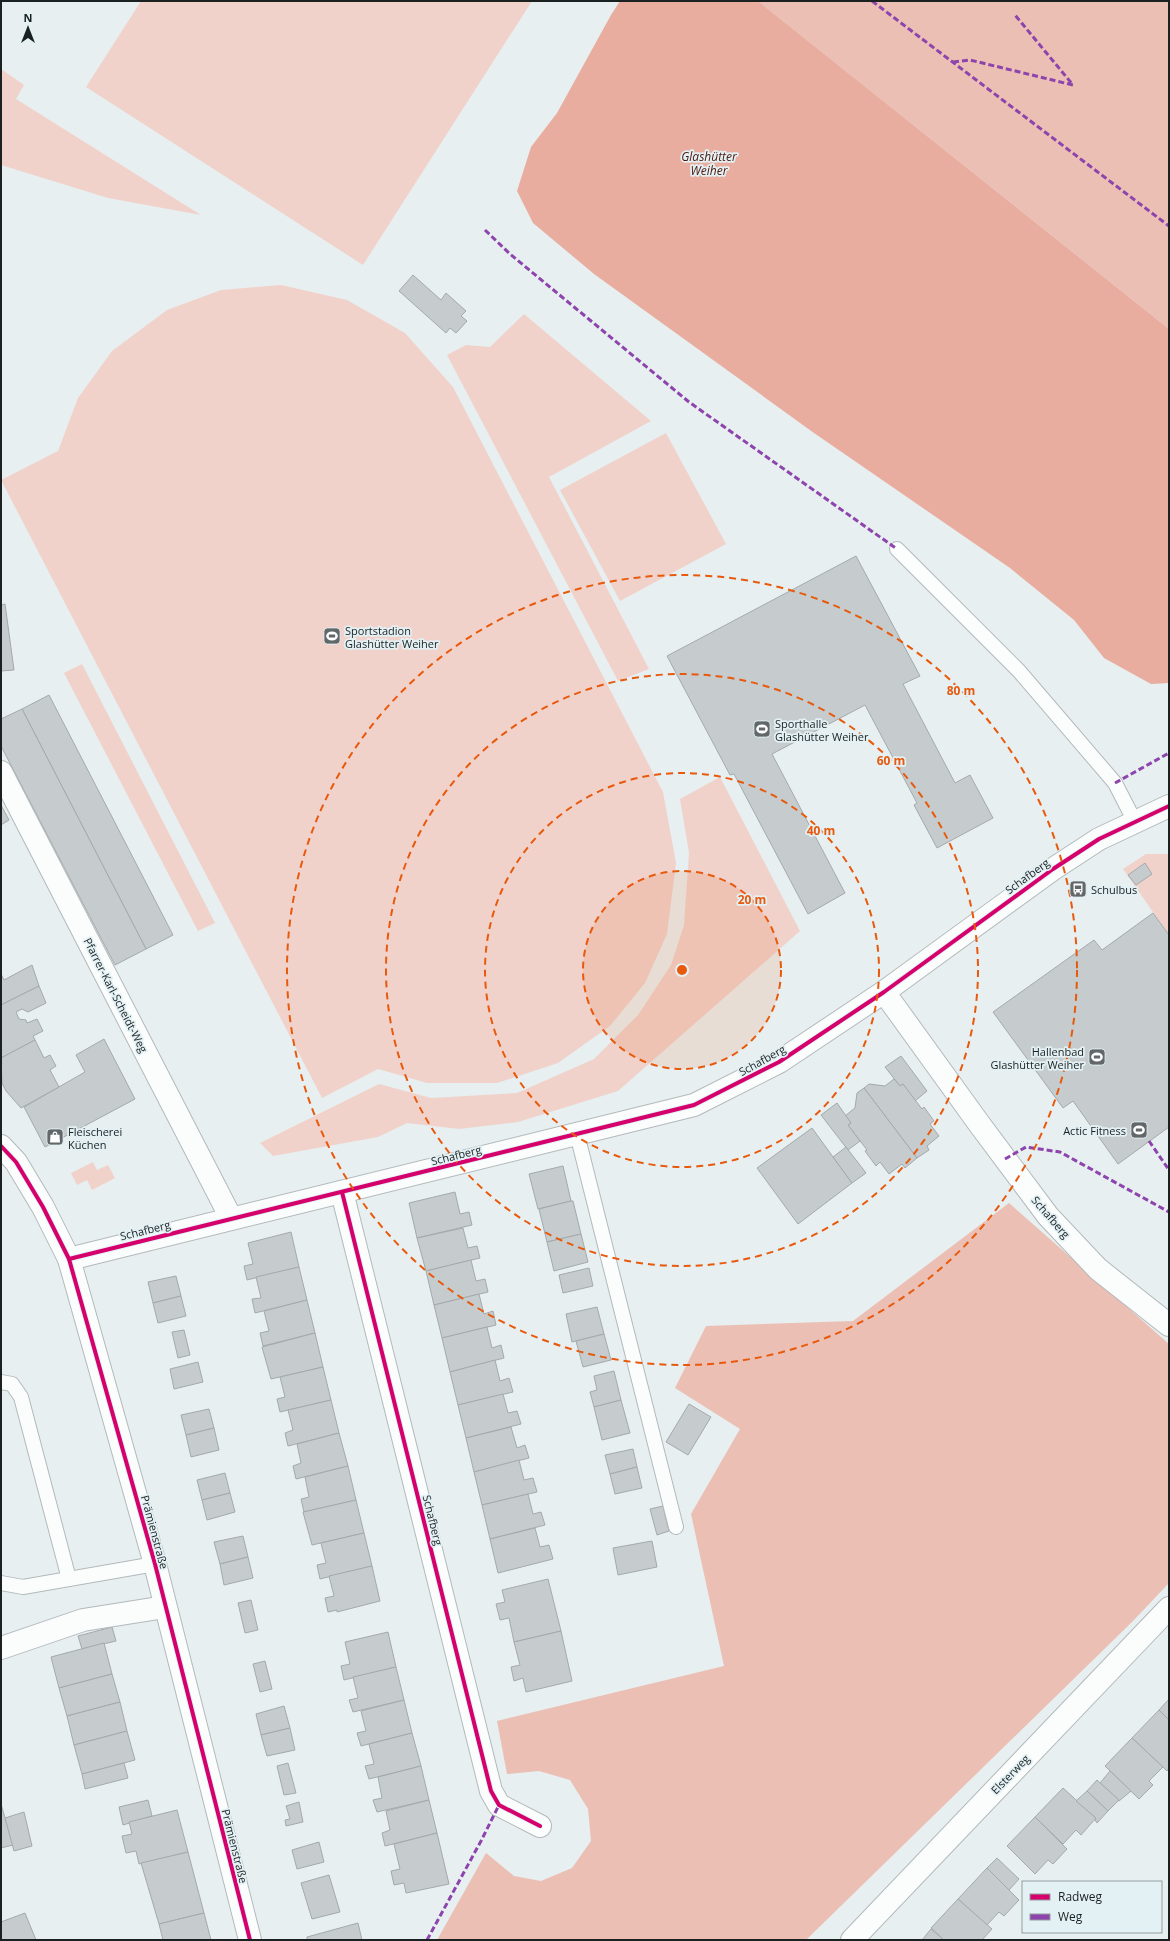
<svg xmlns="http://www.w3.org/2000/svg" width="1170" height="1941" font-family="'Open Sans',sans-serif">
<style>
.green{fill:#f1d2cb}
.forest{fill:#ebbfb4}
.water{fill:#e9ada0}
.building{fill:#c6cccd;stroke:#a4aaac}
.lines{fill:none;stroke-linecap:round;stroke-linejoin:round}
.service-casing{stroke:#b3b9bb;stroke-width:16}
.minor-casing{stroke:#b3b9bb;stroke-width:24}
.tertiary-casing{stroke:#b3b9bb;stroke-width:24}
.service{stroke:#fbfdfd;stroke-width:14}
.minor{stroke:#fbfdfd;stroke-width:22}
.tertiary{stroke:#fbfdfd;stroke-width:22}
.quiet{stroke:#8e44ad;stroke-width:3;stroke-dasharray:6 3;stroke-linecap:butt}
.cycleway-casing{stroke:#e3f1f5;stroke-width:6}
.cycleway{stroke:#d6006c;stroke-width:4}
.ring{fill:none;stroke:#e8590c;stroke-width:2;stroke-dasharray:7 5}
.labels{text-anchor:middle;dominant-baseline:central;stroke-width:3.5;stroke-linejoin:round;paint-order:stroke}
.poi-label{font-size:11px;fill:#1b2021;stroke:#e3f1f5;text-anchor:start}
.street-label{font-size:11px;fill:#1b2021;stroke:#e3f1f5}
.water-label{font-size:12px;font-style:italic;fill:#4e170b;stroke:#e3f1f5}
.centre{fill:#e8590c;stroke:#e3f1f5;stroke-width:2}
.ring-label{font-size:12px;text-anchor:middle;font-weight:bold;fill:#e8590c;stroke:#e3f1f5;stroke-width:3.5;stroke-linejoin:round;paint-order:stroke}
</style>
<rect width="100%" height="100%" fill="#e7eff1"/>
<!-- green -->
<g class="green">
<path d="M141,1H532L363,265L86,87Z"/>
<path d="M1,69L24,85L16,99L201,215L108,198L1,165Z"/>
<path d="M281,285L347,300L405,333L453,387L663,792L676,863L667,934L645,983L610,1026L558,1063L497,1083H427L378,1069L322,1098L1,480L58,451L78,398L112,351L167,310L221,290Z"/>
<path d="M524,314L651,421L549,477L649,669L618,681L447,355L466,345L490,347Z"/>
<path d="M666,433L726,544L620,601L560,490Z"/>
<path d="M82,664L215,923L198,931L64,673Z"/>
<path d="M720,777L800,931L618,1091L518,1122L459,1129L407,1123L378,1137L273,1156L260,1143L379,1084L431,1098L517,1093L594,1059L638,1015L671,965L684,925L689,853L680,799Z"/>
<path d="M1146,854H1169V935L1123,869Z"/>
<path d="M93,1162L97,1170L108,1165L115,1178L92,1190L87,1180L77,1185L71,1173Z"/>
</g>
<!-- forest -->
<g class="forest">
<path d="M758,1H1169V329Z"/>
<path d="M1009,1203L1169,1344V1583L1133,1621L806,1940H437L486,1853L514,1876L541,1881L572,1868L591,1841L588,1809L570,1780L539,1771L507,1774L497,1721L724,1666L691,1514L740,1429L675,1388L706,1326L853,1321Z"/>
</g>
<!-- water -->
<path class="water" d="M620,1H758L1169,329V683L1151,684L1104,658L1074,620L1010,568L814,433L594,274L533,223L517,191L531,147L557,113L611,15Z"/>
<!-- building -->
<g class="building">
<path d="M413,275L441,300L446,293L466,311L461,316L467,321L456,333L450,328L446,333L399,291Z"/>
<path d="M856,556L920,676L903,684L955,783L970,775L993,818L937,848L914,805L917,803L865,705L772,754L845,893L808,914L734,774L730,775L667,656Z"/>
<path d="M5,604L14,670L1,671V605Z"/>
<path d="M49,695L173,935L146,949L22,709Z"/>
<path d="M22,709L146,949L115,965L1,746V719Z"/>
<path d="M1,805L9,820L1,825Z"/>
<path d="M1145,863L1152,874L1136,885L1128,875Z"/>
<path d="M1153,913L1169,935V1127L1118,1164L1073,1101L1063,1108L993,1012L1094,940L1102,950Z"/>
<path d="M32,965L39,986L1,1005V974L4,980Z"/>
<path d="M39,986L46,1003L28,1012L22,1009L16,1012L19,1019L26,1020L27,1023L37,1019L43,1031L33,1036L35,1040L1,1058V1005Z"/>
<path d="M104,1039L135,1099L45,1147L24,1107L85,1072L76,1055Z"/>
<path d="M35,1040L44,1058L50,1055L56,1066L50,1070L59,1087L21,1108L6,1091L2,1083L1,1058Z"/>
<path d="M901,1056L927,1091L915,1101L903,1084L900,1086L885,1067Z"/>
<path d="M894,1079L900,1086L903,1084L922,1109L924,1107L934,1121L930,1124L939,1136L927,1146L929,1150L917,1158L864,1088L869,1084L885,1086Z"/>
<path d="M864,1088L917,1158L905,1168L902,1164L889,1174L880,1162L876,1166L865,1151L867,1150L848,1125L851,1123L845,1116L855,1108L857,1093Z"/>
<path d="M837,1103L851,1123L848,1125L860,1141L848,1150L821,1115Z"/>
<path d="M812,1128L852,1183L798,1224L757,1168Z"/>
<path d="M846,1147L866,1173L852,1183L833,1157Z"/>
<path d="M563,1166L571,1201L538,1209L529,1174Z"/>
<path d="M455,1192L460,1214L469,1212L472,1225L417,1238L409,1203Z"/>
<path d="M571,1201H573L581,1234L547,1242L539,1209Z"/>
<path d="M463,1228L468,1248L477,1246L480,1258L426,1271L417,1238Z"/>
<path d="M291,1232L299,1267L247,1280L244,1266L253,1264L248,1243Z"/>
<path d="M581,1234L588,1262L554,1271L547,1242Z"/>
<path d="M471,1260L476,1281L485,1279L488,1292L434,1305L426,1271Z"/>
<path d="M299,1267L307,1300L255,1313L252,1299L261,1298L256,1277Z"/>
<path d="M589,1268L593,1286L563,1293L559,1275Z"/>
<path d="M176,1276L181,1296L153,1303L148,1282Z"/>
<path d="M479,1294L484,1314L493,1311L496,1325L442,1338L434,1305Z"/>
<path d="M181,1296L186,1316L158,1323L153,1303Z"/>
<path d="M307,1300L315,1333L263,1346L260,1333L269,1331L264,1311Z"/>
<path d="M597,1307L604,1334L572,1342L566,1314Z"/>
<path d="M487,1327L492,1348L501,1345L504,1358L450,1372L442,1338Z"/>
<path d="M184,1330L190,1355L178,1358L172,1332Z"/>
<path d="M315,1333L323,1367L271,1379L262,1347Z"/>
<path d="M604,1334L611,1360L583,1367L576,1341Z"/>
<path d="M495,1360L500,1381L509,1378L513,1392L458,1405L450,1372Z"/>
<path d="M198,1362L203,1382L174,1389L170,1369Z"/>
<path d="M323,1367L331,1400L280,1412L277,1399L285,1397L280,1377Z"/>
<path d="M614,1371L621,1400L594,1407L590,1392L597,1390L594,1376Z"/>
<path d="M503,1394L508,1413L517,1411L521,1424L466,1438L458,1405Z"/>
<path d="M331,1400L339,1433L288,1446L285,1433L293,1430L288,1410Z"/>
<path d="M621,1400L630,1433L602,1440L594,1407Z"/>
<path d="M689,1404L711,1417L688,1455L666,1442Z"/>
<path d="M209,1409L214,1428L186,1435L181,1415Z"/>
<path d="M511,1427L517,1448L525,1445L529,1458L474,1472L466,1438Z"/>
<path d="M214,1428L219,1450L191,1457L186,1435Z"/>
<path d="M339,1433L348,1466L296,1479L293,1466L301,1463L297,1444Z"/>
<path d="M633,1449L637,1467L610,1474L605,1455Z"/>
<path d="M519,1460L524,1480L533,1478L537,1492L482,1505L474,1472Z"/>
<path d="M348,1466L356,1500L304,1512L301,1499L309,1497L305,1477Z"/>
<path d="M637,1467L642,1488L615,1494L610,1474Z"/>
<path d="M225,1473L230,1493L202,1500L197,1480Z"/>
<path d="M230,1493L235,1512L207,1520L202,1500Z"/>
<path d="M528,1494L533,1514L541,1512L545,1525L490,1539L482,1505Z"/>
<path d="M356,1500L364,1533L312,1545L303,1512Z"/>
<path d="M663,1506L669,1531L657,1535L650,1509Z"/>
<path d="M535,1528L540,1547L549,1545L553,1559L498,1573L490,1539Z"/>
<path d="M364,1533L372,1566L320,1579L317,1565L326,1563L321,1543Z"/>
<path d="M243,1536L248,1557L220,1564L214,1542Z"/>
<path d="M652,1541L657,1567L618,1575L613,1548Z"/>
<path d="M248,1557L253,1578L224,1585L220,1564Z"/>
<path d="M372,1566L380,1601L337,1612V1610L328,1612L325,1598L334,1596L329,1576Z"/>
<path d="M548,1579L561,1631L514,1642L509,1618L500,1620L496,1604L505,1602L502,1590Z"/>
<path d="M251,1600L258,1630L245,1633L238,1603Z"/>
<path d="M112,1627L116,1641L82,1649L78,1636Z"/>
<path d="M561,1631L572,1681L526,1692L523,1678L514,1681L511,1667L520,1665L514,1642Z"/>
<path d="M388,1632L396,1667L344,1680L341,1666L350,1664L345,1642Z"/>
<path d="M104,1643L112,1674L59,1688L51,1657Z"/>
<path d="M265,1661L272,1689L260,1692L253,1664Z"/>
<path d="M396,1667L404,1700L353,1712L349,1700L358,1698L353,1677Z"/>
<path d="M112,1674L120,1702L67,1716L59,1688Z"/>
<path d="M1169,1699V1720L1159,1710Z"/>
<path d="M404,1700L412,1733L361,1746L357,1733L366,1731L361,1711Z"/>
<path d="M120,1702L127,1731L74,1745L67,1716Z"/>
<path d="M284,1706L290,1728L261,1735L256,1714Z"/>
<path d="M1159,1710L1169,1720V1768L1167,1771L1132,1738Z"/>
<path d="M290,1728L295,1750L267,1756L261,1735Z"/>
<path d="M127,1731L135,1760L82,1774L74,1745Z"/>
<path d="M412,1733L421,1766L369,1779L365,1766L374,1764L369,1744Z"/>
<path d="M1132,1738L1163,1767L1149,1781L1153,1785L1139,1799L1105,1766Z"/>
<path d="M124,1763L128,1778L85,1789L82,1774Z"/>
<path d="M288,1763L296,1793L284,1795L277,1766Z"/>
<path d="M421,1766L429,1800L377,1812L373,1800L382,1798L378,1777Z"/>
<path d="M1110,1771L1131,1791L1119,1801L1100,1783Z"/>
<path d="M1097,1780L1119,1800L1108,1811L1087,1791Z"/>
<path d="M1063,1788L1096,1818L1081,1835L1076,1830L1063,1844L1035,1817Z"/>
<path d="M1087,1791L1108,1811L1097,1823L1095,1820L1096,1818L1076,1801Z"/>
<path d="M148,1800L152,1816L123,1825L119,1807Z"/>
<path d="M429,1800L437,1833L385,1846L382,1833L390,1830L386,1811Z"/>
<path d="M299,1802L303,1822L286,1826L285,1820L290,1819L286,1806Z"/>
<path d="M1,1804L13,1845L1,1848Z"/>
<path d="M177,1810L188,1852L139,1864L136,1851L126,1853L122,1836L132,1834L129,1822Z"/>
<path d="M24,1812L32,1846L14,1851L5,1818Z"/>
<path d="M1035,1817L1067,1849L1053,1864L1048,1860L1035,1874L1007,1846Z"/>
<path d="M437,1833L449,1884L406,1893L404,1883L394,1885L391,1871L400,1869L394,1844Z"/>
<path d="M319,1842L324,1862L297,1869L292,1850Z"/>
<path d="M188,1852L204,1913L159,1924L141,1863Z"/>
<path d="M997,1858L1019,1879L1009,1890L987,1868Z"/>
<path d="M987,1868L1019,1900L1004,1916L999,1912L987,1925L958,1899Z"/>
<path d="M329,1875L340,1912L312,1919L301,1883Z"/>
<path d="M958,1899L992,1929L982,1940H944L931,1928Z"/>
<path d="M25,1913L36,1940H1V1922Z"/>
<path d="M204,1913L211,1940H163L159,1924Z"/>
<path d="M358,1923L362,1940H307V1937Z"/>
<path d="M931,1929L944,1940H922Z"/>
</g>
<g class="lines">
<!-- service casing -->
<g class="service-casing">
<g id="service">
<path d="M897,549L1019,671L1115,783L1135,822"/>
<path d="M577,1134L676,1527"/>
<path d="M1,1382L12,1384L21,1397L69,1579"/>
<path d="M1,1583L23,1587L155,1564"/>
</g>
</g>
<!-- minor casing -->
<g class="minor-casing">
<g id="minor">
<path d="M1,772L231,1218"/>
<path d="M884,992L980,1125L1048,1216L1098,1269L1169,1325"/>
<path d="M342,1192L491,1791L499,1805L540,1826"/>
<path d="M69,1259L694,1105L779,1062L884,992L1053,869L1099,839L1169,806"/>
<path d="M1,1648L83,1620L165,1607"/>
<path d="M852,1940L1169,1608"/>
</g>
</g>
<!-- tertiary casing -->
<g class="tertiary-casing">
<path id="tertiary" d="M1,1146L16,1162L43,1207L69,1259L155,1564L250,1940"/>
</g>
<!-- service -->
<use href="#service" class="service"/>
<!-- minor -->
<use href="#minor" class="minor"/>
<!-- tertiary -->
<use href="#tertiary" class="tertiary"/>
<!-- quiet -->
<g class="quiet">
<path d="M872,1L1169,226"/>
<path d="M953,62L970,60L1073,85L1015,15"/>
<path d="M485,230L510,254L689,402L897,549"/>
<path d="M1115,783L1169,753"/>
<path d="M1149,1141L1169,1170"/>
<path d="M1005,1159L1026,1147L1060,1152L1169,1212"/>
<path d="M427,1940L481,1841L499,1805"/>
</g>
<!-- cycleway casing -->
<g class="cycleway-casing">
<g id="cycleway">
<path d="M1,1146L16,1162L43,1207L69,1259L155,1564L250,1940"/>
<path d="M342,1192L491,1791L499,1805L540,1826"/>
<path d="M69,1259L694,1105L779,1062L884,992L1053,869L1099,839L1169,806"/>
</g>
</g>
<!-- cycleway -->
<use href="#cycleway" class="cycleway"/>
</g>
<!-- distance rings -->
<circle cx="682" cy="970" r="99" fill="#e8590c" fill-opacity=".12"/>
<g class="ring">
<circle cx="682" cy="970" r="99"/>
<circle cx="682" cy="970" r="197"/>
<circle cx="682" cy="970" r="296"/>
<circle cx="682" cy="970" r="395"/>
</g>
<!-- icons -->
<defs>
<g id="stadium-square" transform="scale(0.9)"><rect x="-9" y="-9" width="18" height="18" rx="4" fill="#62686a" stroke="#e3f1f5"/><path d="M0-5a6.5 5 0 1 0 0 10a6.5 5 0 1 0 0-10ZM-3.5-1.8h7v3.6h-7Z" fill="#fff"/></g>
<g id="bus-square" transform="scale(0.9)"><rect x="-9" y="-9" width="18" height="18" rx="4" fill="#62686a" stroke="#e3f1f5"/><path d="M-5-6H5V4H4V6H2V4H-2V6H-4V4H-5ZM-3.5-4V0h7V-4ZM-3.5 1.2v1.5H-2V1.2ZM2 1.2v1.5H3.5V1.2Z" fill="#fff"/></g>
<g id="shop-square" transform="scale(0.9)"><rect x="-9" y="-9" width="18" height="18" rx="4" fill="#62686a" stroke="#e3f1f5"/><path d="M-5-2.5h2.3a2.7 3.5 0 0 1 5.4 0H5L5.5 6h-11ZM-1.5-2.5h3a1.5 2.3 0 0 0-3 0Z" fill="#fff"/></g>
</defs>
<g fill-rule="evenodd">
<use href="#stadium-square" x="332" y="636"/>
<use href="#stadium-square" x="762" y="729"/>
<use href="#bus-square" x="1078" y="889"/>
<use href="#stadium-square" x="1097" y="1057"/>
<use href="#stadium-square" x="1139" y="1130"/>
<use href="#shop-square" x="55" y="1137"/>
</g>
<g class="labels">
<!-- poi labels -->
<g class="poi-label">
<text x="345" y="630">Sportstadion<tspan x="345" dy="13">Glashütter Weiher</tspan></text>
<text x="775" y="723">Sporthalle<tspan x="775" dy="13">Glashütter Weiher</tspan></text>
<text x="1091" y="889">Schulbus</text>
<text x="1084" y="1051" text-anchor="end">Hallenbad<tspan x="1084" dy="13">Glashütter Weiher</tspan></text>
<text x="1126" y="1130" text-anchor="end">Actic Fitness</text>
<text x="68" y="1131">Fleischerei<tspan x="68" dy="13">Küchen</tspan></text>
</g>
<!-- street labels -->
<g class="street-label">
<text transform="translate(1027 876) rotate(-36)">Schafberg</text>
<text transform="translate(116 995) rotate(63)">Pfarrer-Karl-Scheidt-Weg</text>
<text transform="translate(762 1060) rotate(-29)">Schafberg</text>
<text transform="translate(456 1155) rotate(-14)">Schafberg</text>
<text transform="translate(1051 1217) rotate(49)">Schafberg</text>
<text transform="translate(145 1230) rotate(-14)">Schafberg</text>
<text transform="translate(433 1520) rotate(76)">Schafberg</text>
<text transform="translate(155 1532) rotate(75)">Prämienstraße</text>
<text transform="translate(1010 1774) rotate(-46)">Elsterweg</text>
<text transform="translate(235 1846) rotate(76)">Prämienstraße</text>
</g>
<!-- water labels -->
<g class="water-label">
<text x="709" y="156">Glashütter<tspan x="709" dy="14">Weiher</tspan></text>
</g>
</g>
<circle cx="682" cy="970" r="6" class="centre"/>
<g class="ring-label">
<text x="961" y="695">80 m</text>
<text x="891" y="765">60 m</text>
<text x="821" y="835">40 m</text>
<text x="752" y="904">20 m</text>
</g>
<!-- border -->
<rect width="1170" height="1941" fill="none" stroke="#1b2021" stroke-width="4"/>
<!-- legend -->
<rect x="1022" y="1881" width="140" height="52" fill="#e3f1f5" stroke="#939da0"/>
<rect x="1030" y="1894" width="20" height="6" fill="#d6006c" stroke="#939da0"/>
<text x="1058" y="1901" font-size="12" fill="#1b2021">Radweg</text>
<rect x="1030" y="1914" width="20" height="6" fill="#8e44ad" stroke="#939da0"/>
<text x="1058" y="1921" font-size="12" fill="#1b2021">Weg</text>
<!-- north arrow -->
<g transform="translate(28 28)" stroke="#e3f1f5" stroke-width="3" paint-order="stroke">
<path d="M0-3L7 15L0 10L-7 15Z" fill="#1b2021"/>
<text y="-6" font-size="11" font-weight="bold" text-anchor="middle" fill="#1b2021">N</text>
</g>
</svg>
